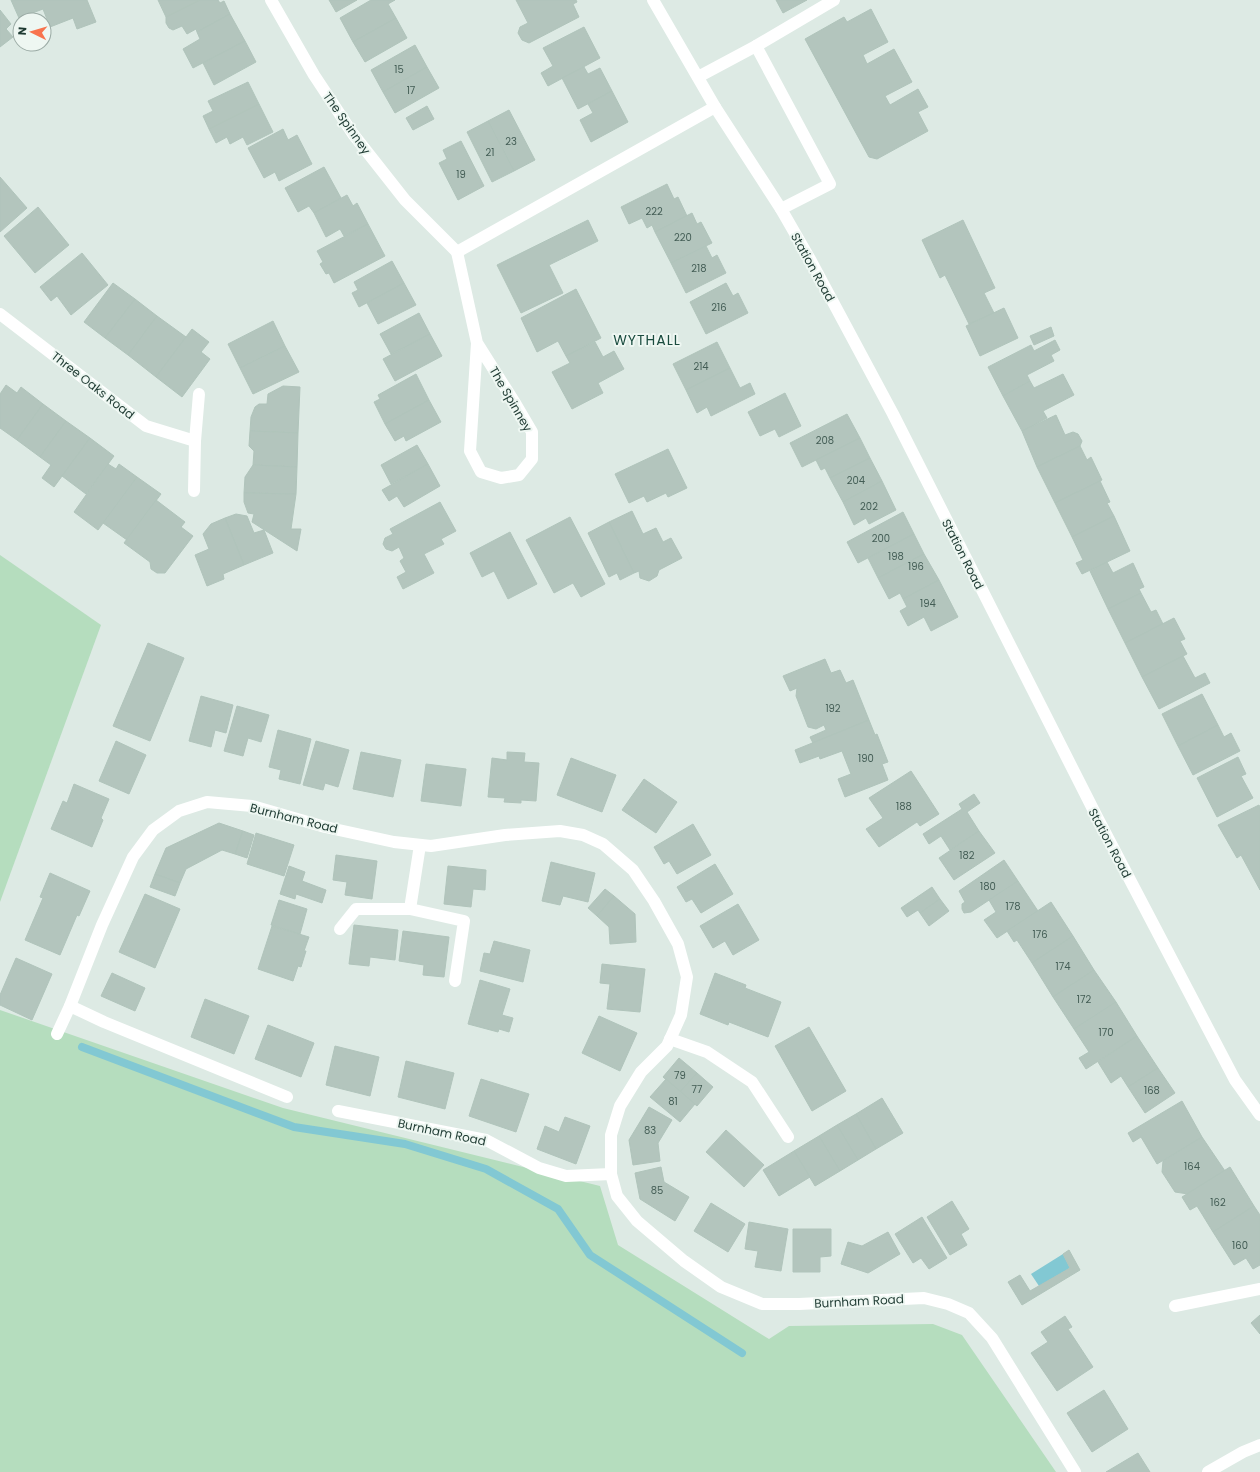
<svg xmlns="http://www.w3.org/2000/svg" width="1260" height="1472" font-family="Poppins,sans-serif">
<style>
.green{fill:#b5ddbe}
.water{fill:#82c8d3}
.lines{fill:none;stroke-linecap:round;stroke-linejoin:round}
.stream{stroke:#82c8d3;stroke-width:8}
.building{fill:#b3c5bd;stroke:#b0c4bb}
.minor{stroke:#fff;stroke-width:12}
.labels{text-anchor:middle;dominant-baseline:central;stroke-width:4;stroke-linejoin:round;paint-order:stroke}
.number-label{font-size:10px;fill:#435d55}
.street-label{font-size:12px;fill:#1e3a32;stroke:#eef7f2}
.quarter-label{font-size:14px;letter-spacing:1px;fill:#1a4c3f;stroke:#eef7f2}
</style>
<rect width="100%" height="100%" fill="#ddeae4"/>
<!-- green -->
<g class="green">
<path d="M0,555L101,625L0,902Z"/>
<path d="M0,1010L283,1108L600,1186L618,1245L769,1339L789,1326L933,1324L962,1335L1056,1472H0Z"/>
</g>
<!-- water -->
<path class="water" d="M1063,1254L1070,1268L1039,1286L1031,1274Z"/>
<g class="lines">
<!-- stream -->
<path class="stream" d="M82,1047L294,1127L405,1144L486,1169L558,1209L590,1255L742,1353"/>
</g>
<!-- building -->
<g class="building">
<path d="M11,0H87L96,22L77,29L73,18L50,27L43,9L19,18Z"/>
<path d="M158,0H200L166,17Z"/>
<path d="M200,0H218L220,3L224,1L230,14L197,32L196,29L187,34L182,26L173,30L169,28L166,23V17Z"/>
<path d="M329,0H357L336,12Z"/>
<path d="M371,0H395L388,4L396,18L353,42L340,18Z"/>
<path d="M516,0H576L577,2L573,4L579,17L529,43L522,40L518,33L520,27L528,23Z"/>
<path d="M776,0H807L783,13Z"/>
<path d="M871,9L888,42L863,55L867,64L894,49L912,82L885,96L890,105L918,89L928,107L918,112L928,131L877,159L869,157L805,39L844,17L847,22Z"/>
<path d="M0,10L11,24L6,29L13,37L0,47Z"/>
<path d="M230,14L245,41L193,68L183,49L200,39L197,32Z"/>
<path d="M396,18L407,38L365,62L353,42Z"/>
<path d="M584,27L600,58L548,86L541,73L553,66L543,48Z"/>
<path d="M245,41L256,62L214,85L203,63Z"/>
<path d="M415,45L427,67L383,92L371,70Z"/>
<path d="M427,67L439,88L395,113L383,92Z"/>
<path d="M584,67L588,74L600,68L612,91L578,109L562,78Z"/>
<path d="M248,82L259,104L209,129L203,116L213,111L208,101Z"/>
<path d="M612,91L628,122L591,142L580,120L593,113L588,104Z"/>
<path d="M259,104L273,132L247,145L243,137L230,144L227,137L216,143L209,129Z"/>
<path d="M427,106L434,119L413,130L406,118Z"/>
<path d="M509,110L535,160L514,171L488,121Z"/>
<path d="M488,121L514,171L492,182L467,132Z"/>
<path d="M283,129L288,140L297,135L312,164L279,181L275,172L264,178L248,148Z"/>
<path d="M461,141L484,186L458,200L439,163L447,159L443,150Z"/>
<path d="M324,167L341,198L314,213L309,206L298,212L285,188Z"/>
<path d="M0,177L27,208L0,232Z"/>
<path d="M667,184L674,199L678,197L687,216L655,232L652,225L647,228L642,218L629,224L621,207Z"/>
<path d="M347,195L353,206L357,203L368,224L344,236L340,229L326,237L314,213Z"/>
<path d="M38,207L69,245L35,273L4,236Z"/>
<path d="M692,213L697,224L701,222L712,243L671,263L655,232Z"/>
<path d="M588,220L598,241L549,265L563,293L521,313L497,265Z"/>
<path d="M963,220L995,288L984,293L994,313L969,324L945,275L940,278L922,240Z"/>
<path d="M368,224L385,256L334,283L329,273L326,274L320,264L323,262L317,251Z"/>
<path d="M706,246L712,258L717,255L726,273L686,293L671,263Z"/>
<path d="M82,253L108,285L71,315L57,296L51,301L40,287Z"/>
<path d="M392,261L404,283L359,307L352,293L358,290L354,282Z"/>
<path d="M113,283L135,299L105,338L84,322Z"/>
<path d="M404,283L416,305L378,324L367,303Z"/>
<path d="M726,283L733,296L738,293L748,313L706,334L690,302Z"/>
<path d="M576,289L601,338L566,356L558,341L537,352L521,318Z"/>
<path d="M135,299L157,316L128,355L105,338Z"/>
<path d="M1004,308L1018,338L980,356L966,326Z"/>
<path d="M419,313L430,334L391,354L380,334Z"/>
<path d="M157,316L186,337L156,377L128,355Z"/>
<path d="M273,321L285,346L240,368L228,344Z"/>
<path d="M1051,327L1054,336L1034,345L1030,336Z"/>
<path d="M192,329L209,342L201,352L210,359L182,397L156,377Z"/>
<path d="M430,334L442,356L395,381L383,359Z"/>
<path d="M1055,340L1060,350L1051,355L1054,361L1027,375L1030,381L1003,396L988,367L1031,345L1034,351Z"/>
<path d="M595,342L603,357L614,351L624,369L598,383L603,393L572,409L552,372L570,363L566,356Z"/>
<path d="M717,342L730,368L686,390L673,364Z"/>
<path d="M285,346L299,372L253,394L240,368Z"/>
<path d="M730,368L740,388L750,383L755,394L711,416L707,407L697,413L686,390Z"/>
<path d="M416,374L429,400L385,424L374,402L380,399L378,395Z"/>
<path d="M1063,374L1074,395L1043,411L1047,418L1022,431L1003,396L1030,381L1034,388Z"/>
<path d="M6,385L17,393L21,387L43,404L17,440L0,428V394Z"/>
<path d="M283,386L300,387L298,433L250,431L251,417L255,407L259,404H267L268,394Z"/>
<path d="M785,393L801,426L779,437L775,429L760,436L748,412Z"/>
<path d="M429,400L441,422L406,441L404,436L395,441L385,424Z"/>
<path d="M43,404L66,421L40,457L17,440Z"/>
<path d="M847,414L860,438L802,467L790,443Z"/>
<path d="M1056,415L1065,435L1073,432L1078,434L1082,441L1080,446L1037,467L1022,431Z"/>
<path d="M66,421L90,438L54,487L42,478L51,465L40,457Z"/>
<path d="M250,431L298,433L297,467L253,465L254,451L249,446Z"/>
<path d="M90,438L114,456L86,494L62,476Z"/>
<path d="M860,438L870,458L830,478L825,468L821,470L816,460Z"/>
<path d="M417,445L428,464L391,484L381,465Z"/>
<path d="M1080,446L1087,460L1091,457L1102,480L1055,503L1037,467Z"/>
<path d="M668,449L687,488L668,497L666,493L647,502L644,496L629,503L615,474Z"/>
<path d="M870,458L882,481L843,502L830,478Z"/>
<path d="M108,464L116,469L119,464L137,477L98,530L74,512Z"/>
<path d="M428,464L440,486L404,507L397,496L389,501L382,490Z"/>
<path d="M253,465L297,467L296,494L244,493L245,477Z"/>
<path d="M137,477L161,494L127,540L103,523Z"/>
<path d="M882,481L896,510L869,524L866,518L854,525L843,502Z"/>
<path d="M1100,481L1110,502L1107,503L1114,516L1072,537L1055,503Z"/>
<path d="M244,493L296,494L291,529H301L297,551L252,522L254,514L248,513L244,502Z"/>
<path d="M156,500L185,522L181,527L193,536L165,573H157L151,569L150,562L124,543Z"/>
<path d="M440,502L456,531L441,539L444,544L424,554L434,573L403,589L397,577L406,572L400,561L404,558L399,547L392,551L386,549L383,544L385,538L393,534L390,529Z"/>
<path d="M632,511L643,534L656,528L663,542L671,538L682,558L659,570L657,576L649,581L640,578L639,571L634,573L609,522Z"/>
<path d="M903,512L914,534L858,563L847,542Z"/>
<path d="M236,514L247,516L254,533L264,530L273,553L244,565L225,518Z"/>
<path d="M1114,516L1130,551L1082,574L1076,563L1083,560L1072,537Z"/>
<path d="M570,517L605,584L581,597L573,583L554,593L526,540Z"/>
<path d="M225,518L244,565L223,574L224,579L207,586L195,555L209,549L203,534L211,524Z"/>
<path d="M609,522L634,573L620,580L617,573L609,577L588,533Z"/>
<path d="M510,532L537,584L508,599L494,571L482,577L470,553Z"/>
<path d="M914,534L924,554L878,578L868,558Z"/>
<path d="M924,554L939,580L903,599L900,593L889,599L878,578Z"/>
<path d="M1107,562L1113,573L1133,563L1144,587L1139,589L1141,593L1108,609L1090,571Z"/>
<path d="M939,580L958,617L931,631L924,617L908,626L900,611L907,607L903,599Z"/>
<path d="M1141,593L1151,612L1156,610L1163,624L1125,643L1108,609Z"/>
<path d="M1174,618L1185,639L1180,641L1187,654L1142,677L1125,643Z"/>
<path d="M148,643L184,658L150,741L113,726Z"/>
<path d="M1183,656L1195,678L1205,673L1210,683L1159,709L1142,677Z"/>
<path d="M825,659L831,673L840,670L846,683L853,680L869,720L813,743L810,737L826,730L824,725L816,729L808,727L796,696L797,688L790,691L783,676Z"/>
<path d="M1202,694L1218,725L1178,746L1162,714Z"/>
<path d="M201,696L233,705L226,733L215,730L211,747L189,741Z"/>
<path d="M237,706L269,715L261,742L248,738L243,756L224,751Z"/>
<path d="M869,720L875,735L877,734L888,762L882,764L888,780L845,797L838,779L851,774L842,751L820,759L819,756L800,763L795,750Z"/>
<path d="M1218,725L1224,737L1231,733L1240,751L1193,775L1178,746Z"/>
<path d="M278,730L311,739L300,784L279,779L281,770L269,767Z"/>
<path d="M116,741L146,755L129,794L99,781Z"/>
<path d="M316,741L349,750L338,787L325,783L323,790L303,785Z"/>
<path d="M361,752L401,760L393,797L353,789Z"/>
<path d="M507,752L525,753L524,762L539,763L536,801L521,800V803L504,802L505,798L488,797L492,758L507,760Z"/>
<path d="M1238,757L1246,774L1241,776L1253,798L1217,817L1197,778Z"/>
<path d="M571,758L616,775L602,812L557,795Z"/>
<path d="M426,764L466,769L461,806L421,801Z"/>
<path d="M911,771L939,814L920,826L917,822L879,847L866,829L883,818L869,798Z"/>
<path d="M644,779L677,802L656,833L622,810Z"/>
<path d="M74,784L109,799L101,818L103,820L92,847L51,829L63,801L67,803Z"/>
<path d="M974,794L980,803L967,812L979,831L950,850L941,836L929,844L923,834L962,809L959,804Z"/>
<path d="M1259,805L1260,807V890L1241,855L1237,858L1218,825Z"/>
<path d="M219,823L243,831L235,854L222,850L186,869L180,883L155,874L166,848Z"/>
<path d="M693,824L711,855L677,874L669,861L664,864L654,847Z"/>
<path d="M243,831L254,835L247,858L235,854Z"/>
<path d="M979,831L995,853L954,880L939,858Z"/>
<path d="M256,833L294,845L284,876L247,864Z"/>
<path d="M336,855L377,861L372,899L345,895L347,882L333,880Z"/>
<path d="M1004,860L1018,881L971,912L964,913L962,909V904L965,902L959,891Z"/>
<path d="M551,862L595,873L588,902L563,896L560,905L542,901Z"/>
<path d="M715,864L733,894L701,913L692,899L686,902L677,887Z"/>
<path d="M289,866L305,872L302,881L326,890L322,903L296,894L295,899L280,894Z"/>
<path d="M448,866L486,870L485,890L473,889L471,907L444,904Z"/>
<path d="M50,873L90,891L79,916L77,915L60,955L25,940L43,898L40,897Z"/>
<path d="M155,874L180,883L175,896L150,887Z"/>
<path d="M1018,881L1038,911L997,938L984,920L996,912L989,900Z"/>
<path d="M932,887L940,899L920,913L918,910L907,917L901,908Z"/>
<path d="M605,889L614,896L597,916L588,908Z"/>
<path d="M145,894L180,909L155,968L119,952Z"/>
<path d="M614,896L635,914L636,942L610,944L609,927L597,916Z"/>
<path d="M940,899L949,911L929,926L920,913Z"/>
<path d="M279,900L307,909L300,934L271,925Z"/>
<path d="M1051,902L1073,936L1032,963L1017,940L1014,942L1007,931Z"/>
<path d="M738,904L759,940L733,955L725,941L713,948L700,926Z"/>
<path d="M354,925L398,930L395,960L370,957L369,966L349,964Z"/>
<path d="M272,926L309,937L304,951H306L301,967L298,966L293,981L258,969Z"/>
<path d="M403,931L449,937L444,977L423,975L424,965L399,961Z"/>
<path d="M1073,936L1094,970L1053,997L1032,963Z"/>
<path d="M494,941L530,950L523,982L480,971L484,953L490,954Z"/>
<path d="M16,958L52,974L32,1020L0,1005V995Z"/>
<path d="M602,964L645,969L640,1012L607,1009L610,984L600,983Z"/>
<path d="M1094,970L1116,1002L1074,1029L1053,997Z"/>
<path d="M112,973L145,988L135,1011L101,996Z"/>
<path d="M715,973L746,985L745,988L781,1002L768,1037L729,1022L728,1025L700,1014Z"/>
<path d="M480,980L510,989L502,1015L513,1018L509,1032L499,1029L498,1032L468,1024Z"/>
<path d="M205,999L249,1016L234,1054L191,1037Z"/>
<path d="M1116,1002L1137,1036L1086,1069L1079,1058L1089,1052L1074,1029Z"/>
<path d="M599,1016L637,1033L620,1071L582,1053Z"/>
<path d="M268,1025L314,1043L301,1077L255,1059Z"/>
<path d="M809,1027L846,1091L812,1111L775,1046Z"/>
<path d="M1137,1036L1158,1068L1128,1087L1121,1076L1111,1083L1098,1062Z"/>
<path d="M335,1046L379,1057L370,1096L326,1085Z"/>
<path d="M679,1058L697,1073L680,1092L663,1077Z"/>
<path d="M406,1061L454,1073L445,1109L398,1097Z"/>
<path d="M1158,1068L1175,1093L1145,1113L1128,1087Z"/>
<path d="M697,1073L713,1087L697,1106L680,1092Z"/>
<path d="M481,1079L529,1094L516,1132L469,1116Z"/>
<path d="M666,1079L695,1104L680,1122L650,1097Z"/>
<path d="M882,1098L903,1133L876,1149L856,1114Z"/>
<path d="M1182,1101L1202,1137L1157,1164L1141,1137L1133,1142L1128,1133Z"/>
<path d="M649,1107L672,1120L658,1143L660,1161L633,1165L629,1140Z"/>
<path d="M856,1114L876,1149L858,1160L837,1125Z"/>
<path d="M565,1117L590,1126L576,1164L537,1149L545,1126L559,1132Z"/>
<path d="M837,1125L858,1160L840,1171L819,1136Z"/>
<path d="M726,1130L764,1165L744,1187L706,1152Z"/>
<path d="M819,1136L840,1171L815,1186L794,1151Z"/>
<path d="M1202,1137L1225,1171L1188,1194L1175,1192L1162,1172L1163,1161Z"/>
<path d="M794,1151L810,1177L779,1196L763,1170Z"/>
<path d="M661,1167L664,1182L689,1197L675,1221L640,1199L635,1173Z"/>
<path d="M1230,1167L1254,1206L1213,1232L1197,1206L1190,1210L1182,1197Z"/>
<path d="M952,1201L969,1229L961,1234L967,1245L950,1255L927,1217Z"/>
<path d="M711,1203L745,1224L728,1252L694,1231Z"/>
<path d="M1254,1206L1260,1215V1265L1253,1269L1246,1258L1234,1265L1213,1232Z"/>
<path d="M922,1217L947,1258L929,1269L921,1258L913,1263L895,1234Z"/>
<path d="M749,1222L788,1229L781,1271L755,1267L758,1251L745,1249Z"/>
<path d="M793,1229H831V1256L820,1257V1272H793Z"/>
<path d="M888,1232L900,1254L868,1273L841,1264L848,1242L862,1246Z"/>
<path d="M1069,1250L1080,1270L1022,1305L1008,1282L1020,1275L1030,1291L1070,1268L1063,1254Z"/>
<path d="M1260,1315V1334L1251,1323Z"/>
<path d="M1065,1316L1072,1327L1068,1329L1093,1367L1057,1391L1031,1353L1048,1342L1041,1332Z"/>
<path d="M1104,1390L1128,1429L1092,1452L1067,1413Z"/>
<path d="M1138,1453L1150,1472H1106Z"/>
</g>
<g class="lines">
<!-- minor -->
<g class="minor">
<path d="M271,0L314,75L353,134L405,200L457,252L715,107"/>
<path d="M653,0L715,107L781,209L811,261L893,414L1097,817L1235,1080L1260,1115"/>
<path d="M756,46L830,184L781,209"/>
<path d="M698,77L756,46L834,0"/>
<path d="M457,252L477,343L470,451L481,472L501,478L519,475L532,459V432L515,403L477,343"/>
<path d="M0,314L146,426L195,441"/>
<path d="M194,491L195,441L199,394"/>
<path d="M410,909L464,921L455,981"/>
<path d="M340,929L356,909H410L420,845"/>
<path d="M70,1006L104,1022L287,1097"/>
<path d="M57,1034L70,1006L102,925L133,857L153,830L179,811L207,802L252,806L325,827L394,842L431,846L505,835L560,831L583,835L603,844L633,870L654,901L678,944L687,977L681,1015L667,1046L641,1072L620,1106L611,1135V1174L617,1196L637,1221L684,1261L721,1287L762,1304H799L924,1298L948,1304L969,1313L992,1338L1075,1472"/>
<path d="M670,1039L707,1052L752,1082L788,1137"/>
<path d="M338,1111L486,1140L539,1168L566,1176L611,1174"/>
<path d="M1175,1306L1260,1289"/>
<path d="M1208,1472L1243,1452L1260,1445"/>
</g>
</g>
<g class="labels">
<!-- number labels -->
<g class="number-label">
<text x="399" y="69">15</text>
<text x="411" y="90">17</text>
<text x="511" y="141">23</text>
<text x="490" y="152">21</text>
<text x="461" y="174">19</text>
<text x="654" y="211">222</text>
<text x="683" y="237">220</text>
<text x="699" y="268">218</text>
<text x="719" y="307">216</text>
<text x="701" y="366">214</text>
<text x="825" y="440">208</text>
<text x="856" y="480">204</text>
<text x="869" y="506">202</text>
<text x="881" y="538">200</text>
<text x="896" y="556">198</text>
<text x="916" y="566">196</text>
<text x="928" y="603">194</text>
<text x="833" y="708">192</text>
<text x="866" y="758">190</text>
<text x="904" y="806">188</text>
<text x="967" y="855">182</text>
<text x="988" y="886">180</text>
<text x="1013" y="906">178</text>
<text x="1040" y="934">176</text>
<text x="1063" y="966">174</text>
<text x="1084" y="999">172</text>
<text x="1106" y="1032">170</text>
<text x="680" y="1075">79</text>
<text x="697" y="1089">77</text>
<text x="1152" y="1090">168</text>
<text x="673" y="1101">81</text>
<text x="650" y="1130">83</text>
<text x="1192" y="1166">164</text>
<text x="657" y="1190">85</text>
<text x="1218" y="1202">162</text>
<text x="1240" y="1245">160</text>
</g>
<!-- street labels -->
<g class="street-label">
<text transform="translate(347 123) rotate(55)">The Spinney</text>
<text transform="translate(813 267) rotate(61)">Station Road</text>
<text transform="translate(93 385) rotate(38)">Three Oaks Road</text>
<text transform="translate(511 399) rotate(60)">The Spinney</text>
<text transform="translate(963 554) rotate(63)">Station Road</text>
<text transform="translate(294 818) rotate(14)">Burnham Road</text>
<text transform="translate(1110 843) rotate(62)">Station Road</text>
<text transform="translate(442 1132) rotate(12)">Burnham Road</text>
<text transform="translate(859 1301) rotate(-3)">Burnham Road</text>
</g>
<!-- quarter labels -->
<g class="quarter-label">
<text x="647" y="340">WYTHALL</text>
</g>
</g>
<!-- north arrow -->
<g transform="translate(32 32) rotate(275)"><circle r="19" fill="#eef7f2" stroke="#9baba5"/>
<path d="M0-3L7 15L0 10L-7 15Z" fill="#f8734d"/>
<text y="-6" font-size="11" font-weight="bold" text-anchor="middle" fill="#1e3a32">N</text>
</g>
</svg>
